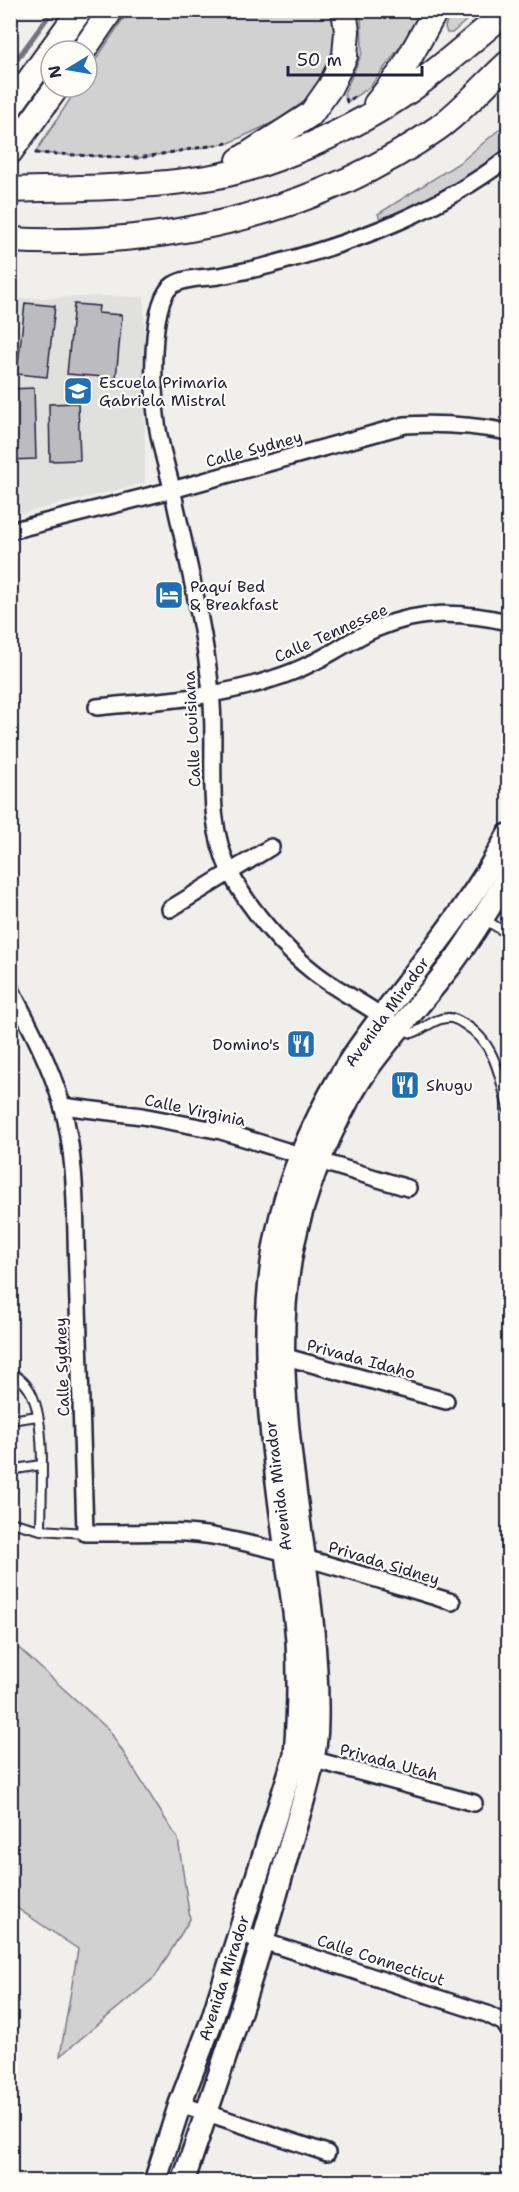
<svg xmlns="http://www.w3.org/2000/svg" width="519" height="2192" font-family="'Shantell Sans',sans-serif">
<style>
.built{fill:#e0e0df}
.green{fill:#d2d1d1;stroke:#7a7a86;stroke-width:1.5}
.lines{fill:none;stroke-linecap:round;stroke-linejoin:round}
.stream{stroke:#737381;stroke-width:5}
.building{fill:#bcbcc0;stroke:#22223b;stroke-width:1.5}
.service-casing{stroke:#22223b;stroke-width:12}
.minor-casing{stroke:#22223b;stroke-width:20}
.secondary-casing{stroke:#22223b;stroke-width:26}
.primary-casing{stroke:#22223b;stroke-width:28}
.path{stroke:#22223b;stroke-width:3;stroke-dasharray:4.5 4.5;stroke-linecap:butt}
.service{stroke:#fdfcf7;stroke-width:8}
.minor{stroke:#fdfcf7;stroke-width:15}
.secondary{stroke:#fdfcf7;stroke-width:21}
.primary{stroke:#fdfcf7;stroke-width:24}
.labels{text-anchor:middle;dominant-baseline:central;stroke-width:4.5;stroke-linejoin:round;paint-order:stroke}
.poi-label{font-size:16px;fill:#22223b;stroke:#fdfcf7;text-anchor:start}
.street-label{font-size:16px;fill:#22223b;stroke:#fdfcf7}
</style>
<rect width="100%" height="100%" fill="#f0efec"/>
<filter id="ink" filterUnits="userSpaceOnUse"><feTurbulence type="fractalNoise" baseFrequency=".0167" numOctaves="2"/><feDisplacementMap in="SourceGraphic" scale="12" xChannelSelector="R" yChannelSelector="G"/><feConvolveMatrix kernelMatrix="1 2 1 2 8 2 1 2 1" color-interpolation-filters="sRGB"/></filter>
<g filter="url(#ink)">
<!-- built -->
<path class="built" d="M106,296L144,297L145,483L11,516L10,299Z"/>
<!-- green -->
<g class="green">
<path d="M133,11H335L340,47L314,95L276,121L229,143L138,158L35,153L78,87H87V73L123,19Z"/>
<path d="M361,11H427L370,87L347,102L344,94L362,53Z"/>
<path d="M450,11V10L477,11L452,33H447L445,27Z"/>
<path d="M508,122V155L383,227L378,214L462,161Z"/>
<path d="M11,1641L109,1730L178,1839L190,1919L155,1977L60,2056L78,1949L11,1904Z"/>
</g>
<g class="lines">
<!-- stream -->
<path class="stream" d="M10,69L53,10"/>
</g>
<!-- building -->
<g class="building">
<path d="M25,303L55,306L47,377L17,374Z"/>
<path d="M74,304L99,306L98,313L122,315L116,378L67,374Z"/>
<path d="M34,388L36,459L10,460V389Z"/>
<path d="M78,403L80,460L50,461L49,404Z"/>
</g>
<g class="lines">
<!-- service casing -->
<g class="service-casing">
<g id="service">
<path d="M484,919L508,934"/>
<path d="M400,1029L412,1033C424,1030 434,1018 447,1018C453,1017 459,1021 464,1024C495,1042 500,1077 508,1109"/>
<path d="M10,1373C22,1378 30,1388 34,1400C46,1432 41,1494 41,1530"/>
<path d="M10,1420L38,1416"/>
<path d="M10,1470L41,1465"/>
<path d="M10,1522L41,1530L85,1533"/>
</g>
</g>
<!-- minor casing -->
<g class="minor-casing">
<g id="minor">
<path d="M10,531L172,490L405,425C442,423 472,425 508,432"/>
<path d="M97,707C155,701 216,698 272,679C285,675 298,670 310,664C332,654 352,639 375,629C420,610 461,611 508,622"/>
<path d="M170,909L271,847"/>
<path d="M10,988C30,1026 50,1064 62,1105C77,1158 75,1218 77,1273C80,1359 83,1446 85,1533C129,1534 175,1529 218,1537C297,1553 375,1579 452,1602"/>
<path d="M390,1022C366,1004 338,991 315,973C285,950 248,908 231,874C202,817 218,752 211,692C204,625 187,559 173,493C168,470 160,447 157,423C153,397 148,301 173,285C185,277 205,278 219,276C239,272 258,269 277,263C362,240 438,211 508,158"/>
<path d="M62,1106L142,1116L221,1131L408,1188"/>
<path d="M275,1354L446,1401"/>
<path d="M304,1757L474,1803"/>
<path d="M238,1933L487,2014L504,2023L508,2029"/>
<path d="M180,2104L327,2153"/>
</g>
</g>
<!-- secondary casing -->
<g class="secondary-casing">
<g id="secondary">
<path d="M155,2182L180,2104L212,2020L295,1755C298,1717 299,1679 297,1641C295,1611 289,1582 286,1552C269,1421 247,1281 301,1155C317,1117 336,1079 360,1046C410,975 468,912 508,835"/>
<path d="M183,2182C220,2073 257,1966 287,1856C299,1812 317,1766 317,1720C320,1551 251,1372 303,1207C317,1161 341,1107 368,1068C394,1032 424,1000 451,965C472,937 490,907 508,877"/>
</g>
</g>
<!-- primary casing -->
<g class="primary-casing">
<g id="primary">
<path d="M83,51L111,10"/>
<path d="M376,104L402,71L436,10"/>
<path d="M10,107L80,10"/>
<path d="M10,152L57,87"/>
<path d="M239,160L311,114L330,87L345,56L347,31L344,10"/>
<path d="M10,190C76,188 141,188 206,178C268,169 357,127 409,91C444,66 475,37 508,11"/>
<path d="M10,240C159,248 315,215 438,128C463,110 485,84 508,63"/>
</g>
</g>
<!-- path -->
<g class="path">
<path d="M346,98L347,102L356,96"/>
<path d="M35,153L138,158L228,143"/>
</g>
<!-- service -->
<use href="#service" class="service"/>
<!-- minor -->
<use href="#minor" class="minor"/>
<!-- secondary -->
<use href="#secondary" class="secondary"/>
<!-- primary -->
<use href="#primary" class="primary"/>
</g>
</g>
<!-- icons -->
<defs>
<g id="school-square" transform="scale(1.5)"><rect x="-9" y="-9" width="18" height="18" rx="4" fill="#1f6fb2" stroke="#fdfcf7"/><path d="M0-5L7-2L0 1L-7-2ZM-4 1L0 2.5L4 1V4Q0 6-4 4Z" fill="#fff"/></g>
<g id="hotel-square" transform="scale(1.5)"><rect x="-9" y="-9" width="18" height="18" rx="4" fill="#1f6fb2" stroke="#fdfcf7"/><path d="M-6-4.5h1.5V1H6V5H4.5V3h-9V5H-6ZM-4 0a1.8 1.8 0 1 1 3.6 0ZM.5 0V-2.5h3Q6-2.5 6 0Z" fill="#fff"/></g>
<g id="restaurant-square" transform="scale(1.5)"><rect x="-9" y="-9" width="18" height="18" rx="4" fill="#1f6fb2" stroke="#fdfcf7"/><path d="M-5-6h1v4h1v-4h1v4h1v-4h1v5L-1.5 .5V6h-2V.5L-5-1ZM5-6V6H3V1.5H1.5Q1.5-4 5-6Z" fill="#fff"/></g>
</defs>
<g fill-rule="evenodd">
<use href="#school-square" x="78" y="391"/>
<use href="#hotel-square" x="169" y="595"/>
<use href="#restaurant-square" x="301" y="1044"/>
<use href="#restaurant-square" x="405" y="1085"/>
</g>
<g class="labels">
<!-- poi labels -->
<g class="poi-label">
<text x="99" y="382">Escuela Primaria<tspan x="99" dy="18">Gabriela Mistral</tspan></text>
<text x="190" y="586">Paquí Bed<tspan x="190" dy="18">&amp; Breakfast</tspan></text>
<text x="280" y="1044" text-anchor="end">Domino's</text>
<text x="426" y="1085">Shugu</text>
</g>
<!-- street labels -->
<g class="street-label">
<text transform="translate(254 449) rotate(-15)">Calle Sydney</text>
<text transform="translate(331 633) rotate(-24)">Calle Tennessee</text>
<text transform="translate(192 729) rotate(-93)">Calle Louisiana</text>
<text transform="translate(387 1012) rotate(-54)">Avenida Mirador</text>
<text transform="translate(195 1110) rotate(12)">Calle Virginia</text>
<text transform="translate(361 1359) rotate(15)">Privada Idaho</text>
<text transform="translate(62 1367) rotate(-92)">Calle Sydney</text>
<text transform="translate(278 1486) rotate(-97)">Avenida Mirador</text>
<text transform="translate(384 1563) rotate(17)">Privada Sidney</text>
<text transform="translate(389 1762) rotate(15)">Privada Utah</text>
<text transform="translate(381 1960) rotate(18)">Calle Connecticut</text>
<text transform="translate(224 1978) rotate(-72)">Avenida Mirador</text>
</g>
</g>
<!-- margin -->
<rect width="519" height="2192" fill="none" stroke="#fdfcf7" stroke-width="36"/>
<rect x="18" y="18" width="483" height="2156" fill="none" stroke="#22223b" stroke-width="2" filter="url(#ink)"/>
<!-- north arrow -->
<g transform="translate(69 69) rotate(259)"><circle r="28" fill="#fdfcf7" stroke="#a5a5ac" stroke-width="1.5"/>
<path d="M0-4.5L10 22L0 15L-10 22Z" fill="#1f6fb2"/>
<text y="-9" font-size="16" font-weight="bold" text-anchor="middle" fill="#22223b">N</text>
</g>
<!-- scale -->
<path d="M288 66v9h134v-9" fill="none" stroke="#22223b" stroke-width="3"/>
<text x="297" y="66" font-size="18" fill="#22223b" stroke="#fdfcf7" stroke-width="4.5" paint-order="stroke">50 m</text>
</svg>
